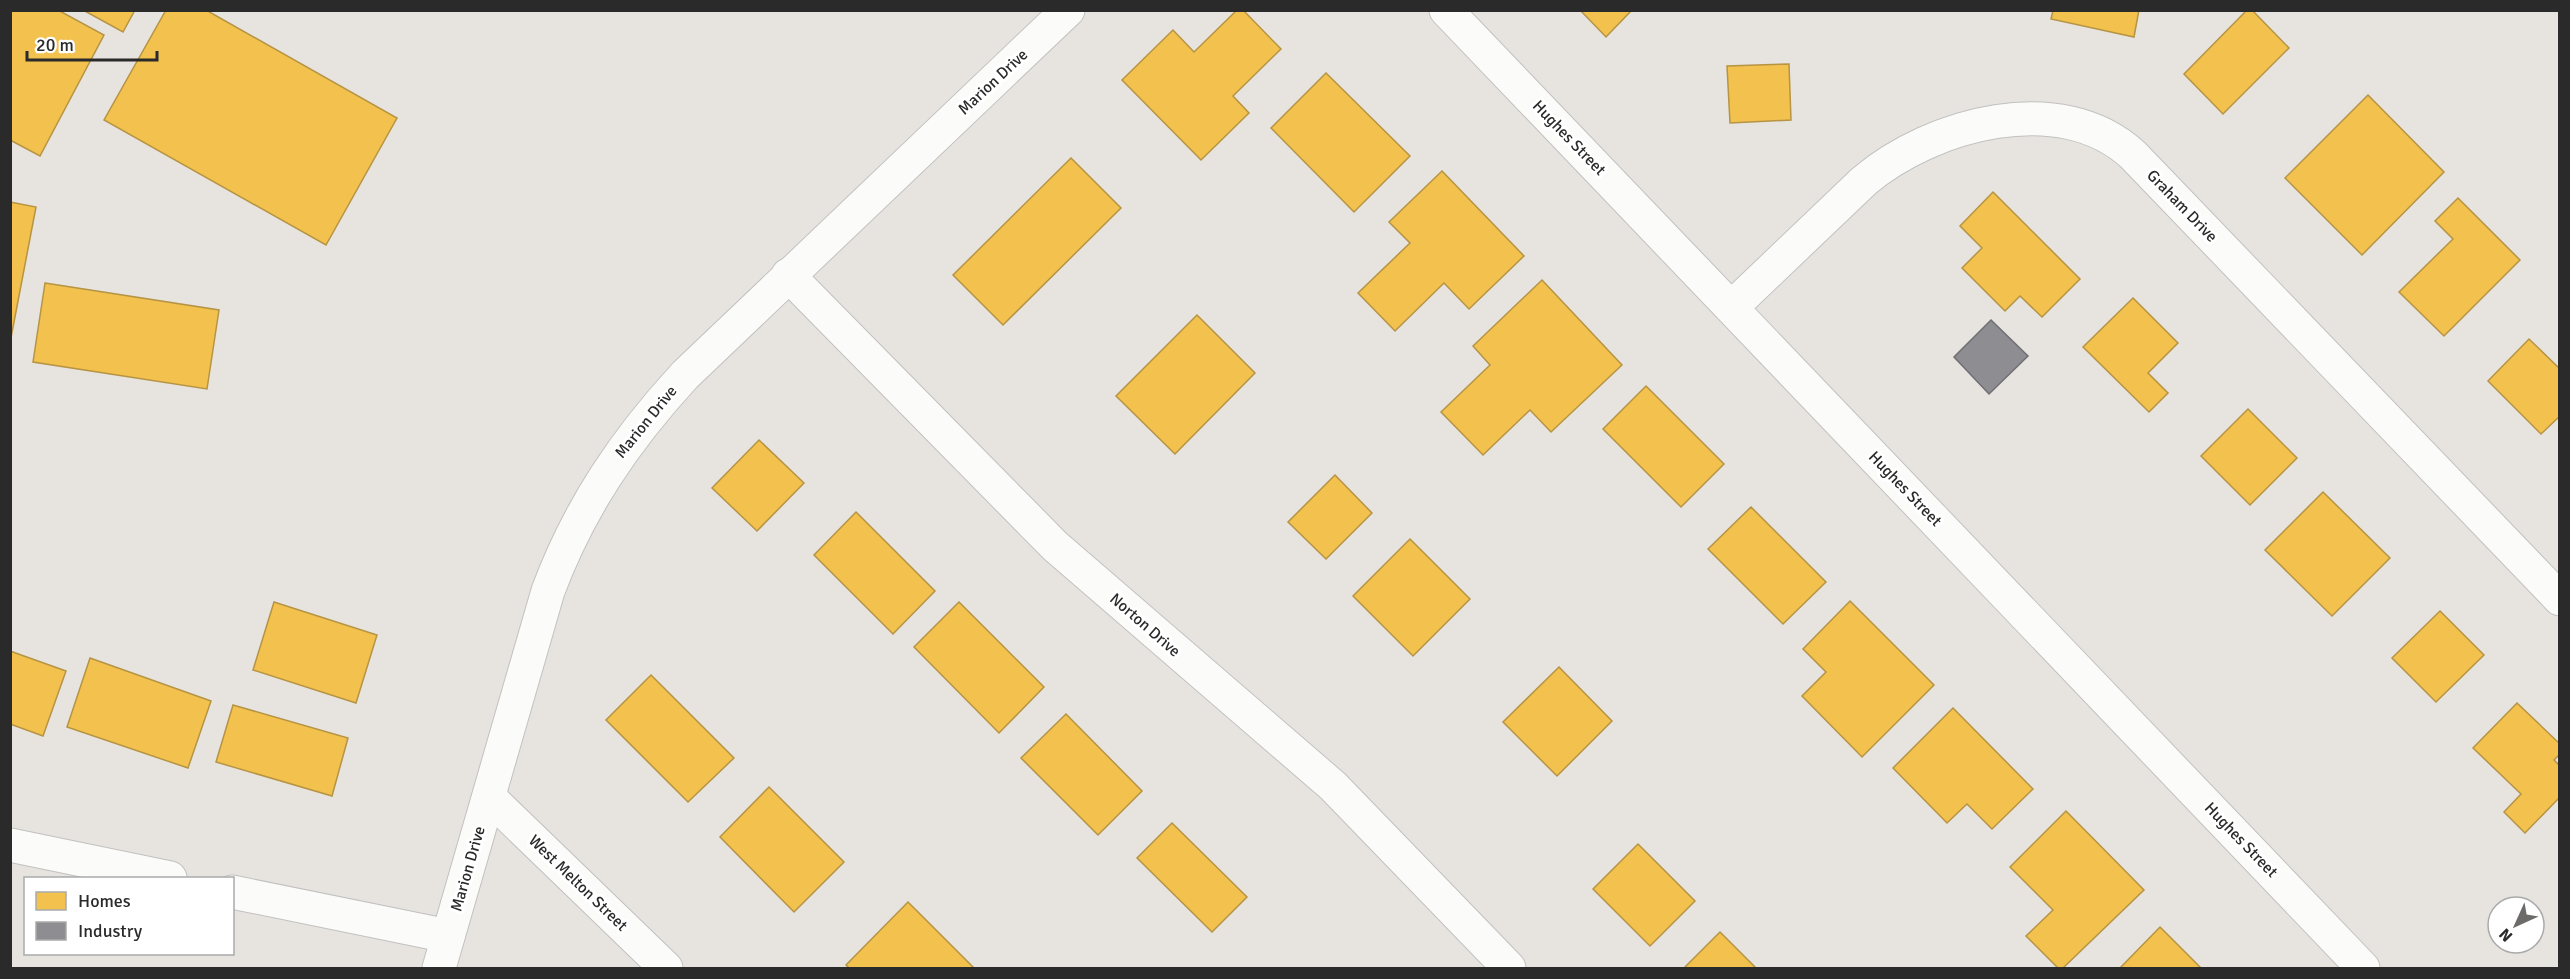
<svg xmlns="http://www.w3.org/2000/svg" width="2570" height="979" font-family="Signika,sans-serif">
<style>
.homes{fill:#f2c14e;stroke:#b69443;stroke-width:1.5}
.industry{fill:#8d8d92;stroke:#6f6f73;stroke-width:1.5}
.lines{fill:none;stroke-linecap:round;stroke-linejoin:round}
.minor-casing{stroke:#c2c1c1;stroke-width:35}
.minor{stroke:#fbfbfa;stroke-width:33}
.labels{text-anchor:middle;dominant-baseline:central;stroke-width:6;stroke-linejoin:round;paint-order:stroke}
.street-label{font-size:16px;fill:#2a2a2a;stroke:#fff}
</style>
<rect width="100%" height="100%" fill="#e7e4e0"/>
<!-- homes -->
<g class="homes">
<path d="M10,10H58L104,35L40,156L10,140Z"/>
<path d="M83,10H135L123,32Z"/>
<path d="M166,10H206L397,118L326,245L104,120Z"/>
<path d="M1237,10H1243L1281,49L1233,96L1249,113L1201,160L1122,80L1173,30L1194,52Z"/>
<path d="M1580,10H1632L1606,37Z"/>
<path d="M2053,10H2139L2134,37L2051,19Z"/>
<path d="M2247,10H2252L2289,48L2223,114L2184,74Z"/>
<path d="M1789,64L1791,120L1730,123L1727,66Z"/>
<path d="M1326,73L1410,156L1354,212L1271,128Z"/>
<path d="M2368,95L2444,172L2362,255L2285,178Z"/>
<path d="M1071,158L1121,208L1003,325L953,275Z"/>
<path d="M1442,171L1524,256L1469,309L1444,283L1395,331L1358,293L1410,243L1389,222Z"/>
<path d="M1993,192L2080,279L2042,317L2020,296L2005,311L1962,268L1982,248L1960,226Z"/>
<path d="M2458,198L2520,260L2444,336L2399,292L2453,239L2435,221Z"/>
<path d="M10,202L36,207L10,343Z"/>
<path d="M1542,280L1622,365L1551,432L1530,410L1483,455L1441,412L1490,365L1473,346Z"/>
<path d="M45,283L219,310L207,389L33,362Z"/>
<path d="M2133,298L2178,343L2148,373L2168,393L2149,412L2083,347Z"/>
<path d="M1197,315L1255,373L1175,454L1116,396Z"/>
<path d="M2529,339L2560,369V416L2541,434L2488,381Z"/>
<path d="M1646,386L1724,464L1681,507L1603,429Z"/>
<path d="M2248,409L2297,458L2250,505L2201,456Z"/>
<path d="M759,440L804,483L757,531L712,488Z"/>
<path d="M1335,475L1372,513L1326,559L1288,522Z"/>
<path d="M2323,492L2390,558L2332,616L2265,550Z"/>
<path d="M1751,507L1826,582L1783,624L1708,549Z"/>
<path d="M856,512L935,591L893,634L814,555Z"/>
<path d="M1410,539L1470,599L1413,656L1353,596Z"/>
<path d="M1850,601L1934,685L1862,757L1802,696L1826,672L1803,649Z"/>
<path d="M274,602L377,635L356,703L253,670Z"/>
<path d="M959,602L1044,687L999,733L914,647Z"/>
<path d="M2440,611L2484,655L2436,702L2392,658Z"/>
<path d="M10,651L66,671L43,736L10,724Z"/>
<path d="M90,658L211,701L188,768L67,727Z"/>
<path d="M1559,667L1612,721L1557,776L1503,722Z"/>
<path d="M651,675L734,758L688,802L606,720Z"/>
<path d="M2517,703L2560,744V754L2554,760L2560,766V797L2525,833L2504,812L2521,794L2473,748Z"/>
<path d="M233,705L348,738L332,796L216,762Z"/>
<path d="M1953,708L2033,789L1992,829L1967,804L1947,823L1893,768Z"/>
<path d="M1066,714L1142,791L1098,835L1021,758Z"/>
<path d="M769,787L844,862L794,912L720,837Z"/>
<path d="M2066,811L2144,890L2063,968H2058L2026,936L2053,910L2010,867Z"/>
<path d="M1172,823L1247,897L1212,932L1137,858Z"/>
<path d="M1638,844L1695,901L1650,946L1593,889Z"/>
<path d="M908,902L974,968H849L846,965Z"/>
<path d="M2160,927L2201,968H2120Z"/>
<path d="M1720,932L1756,968H1684Z"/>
</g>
<!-- industry -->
<path class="industry" d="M1991,320L2028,356L1989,394L1954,357Z"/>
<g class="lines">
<!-- minor casing -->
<g class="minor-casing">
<g id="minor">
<path d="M1446,10L2363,968"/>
<path d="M788,275L1055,546L1333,786L1509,968"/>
<path d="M1732,307L1864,181C1931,124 2061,88 2133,155L2560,599"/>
<path d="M489,797L666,968"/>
<path d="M10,845L170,878"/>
<path d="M232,892L448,936"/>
<path d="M439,968L548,591C579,508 625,440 685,375L1068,10"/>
</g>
</g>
<!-- minor -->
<use href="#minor" class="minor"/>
</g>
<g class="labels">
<!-- street labels -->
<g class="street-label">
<text transform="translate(993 82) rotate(-43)">Marion Drive</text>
<text transform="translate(1569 138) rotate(46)">Hughes Street</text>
<text transform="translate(2182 206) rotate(46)">Graham Drive</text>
<text transform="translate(646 422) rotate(-51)">Marion Drive</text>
<text transform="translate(1905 489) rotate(46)">Hughes Street</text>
<text transform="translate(1145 625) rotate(41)">Norton Drive</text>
<text transform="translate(2241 840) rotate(46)">Hughes Street</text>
<text transform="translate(468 869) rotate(-74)">Marion Drive</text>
<text transform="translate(578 883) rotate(44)">West Melton Street</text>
</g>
</g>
<!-- border -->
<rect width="2570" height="979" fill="none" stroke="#2a2a2a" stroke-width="24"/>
<!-- legend -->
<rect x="24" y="877" width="210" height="78" fill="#ffffff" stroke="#aaaaaa" stroke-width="1.5"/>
<rect x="36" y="892" width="30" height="18" fill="#f2c14e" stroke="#aaaaaa" stroke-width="1.5"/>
<text x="78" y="907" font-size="18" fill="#2a2a2a">Homes</text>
<rect x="36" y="922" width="30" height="18" fill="#8d8d92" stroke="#aaaaaa" stroke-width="1.5"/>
<text x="78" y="937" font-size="18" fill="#2a2a2a">Industry</text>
<!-- north arrow -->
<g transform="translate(2516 925) rotate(225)"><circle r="28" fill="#ffffff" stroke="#aaaaaa" stroke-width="1.5"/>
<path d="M0-4.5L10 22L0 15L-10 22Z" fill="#6c6b6a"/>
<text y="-9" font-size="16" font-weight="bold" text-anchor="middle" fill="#2a2a2a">N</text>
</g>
<!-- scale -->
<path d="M27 51v9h130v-9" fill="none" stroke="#2a2a2a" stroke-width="3"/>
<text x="36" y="51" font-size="18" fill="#2a2a2a" stroke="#ffffff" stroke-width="4.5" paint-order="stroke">20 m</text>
</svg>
